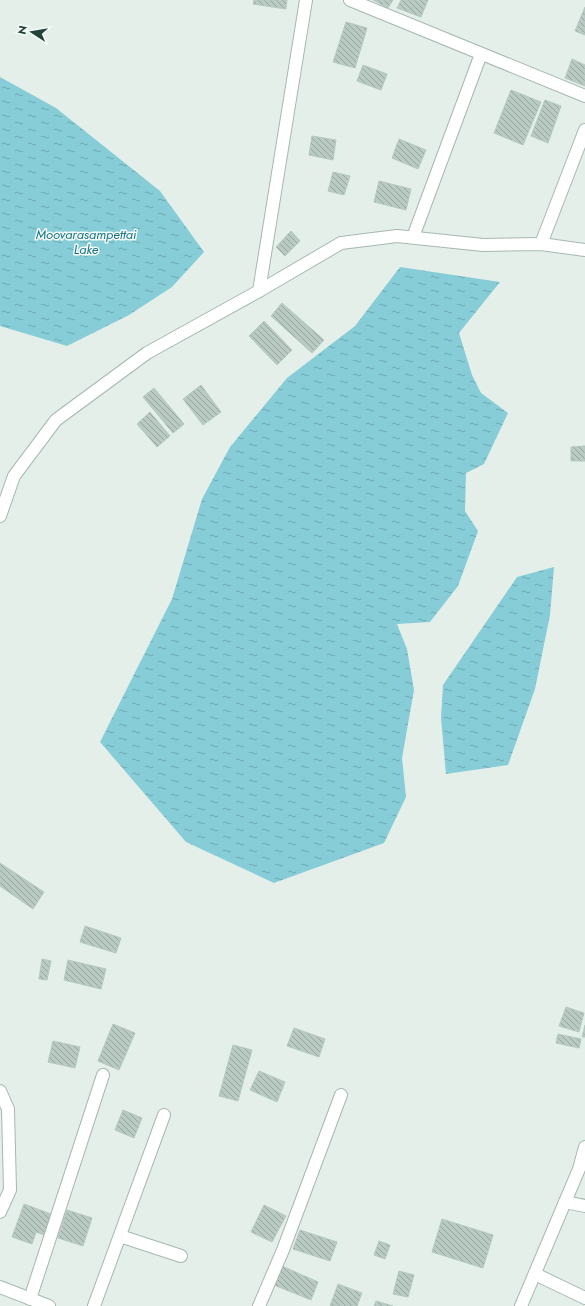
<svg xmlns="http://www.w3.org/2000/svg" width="585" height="1306" font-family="Jost,sans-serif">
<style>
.water{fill:url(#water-ripples)}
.building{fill:url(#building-back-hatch);stroke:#b5c9c1}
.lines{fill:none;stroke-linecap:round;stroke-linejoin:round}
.street-casing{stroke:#a6b8b1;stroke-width:14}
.street{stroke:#fff;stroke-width:12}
.labels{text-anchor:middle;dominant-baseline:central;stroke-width:3;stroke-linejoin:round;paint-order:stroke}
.water-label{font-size:13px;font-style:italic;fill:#157485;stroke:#f5fbf8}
</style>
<defs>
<pattern id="water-ripples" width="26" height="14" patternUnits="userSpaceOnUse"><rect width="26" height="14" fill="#87cdd8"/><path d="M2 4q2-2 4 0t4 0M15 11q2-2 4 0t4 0" fill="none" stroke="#6ea8b0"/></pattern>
<pattern id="building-back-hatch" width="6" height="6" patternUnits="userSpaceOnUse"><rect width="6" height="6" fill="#b9cac3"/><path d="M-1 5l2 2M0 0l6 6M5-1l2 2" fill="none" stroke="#96a69f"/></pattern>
</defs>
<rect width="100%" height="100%" fill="#e4efea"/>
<!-- water -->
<g class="water">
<path d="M0,77L56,108L160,191L204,252L172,287L129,315L67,346L0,326Z"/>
<path d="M400,267L500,282L459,333L472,375L481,393L508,413L484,464L466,473L465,511L478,531L458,586L430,622L397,624L407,649L414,690L402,758L406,797L384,843L274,883L186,842L100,742L172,599L202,499L230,447L287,378L355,326Z"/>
<path d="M554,567L550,615L535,689L508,765L446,774L441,718L443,685L517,577Z"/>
</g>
<!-- building -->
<g class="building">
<path d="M254,0H287L286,9L253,4Z"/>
<path d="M373,0H393L388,8Z"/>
<path d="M401,0H428L421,17L397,8Z"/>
<path d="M585,7V35L575,31Z"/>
<path d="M346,22L367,28L355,68L333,62Z"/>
<path d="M572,59L585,65V86L565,78Z"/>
<path d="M363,65L387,74L381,90L357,81Z"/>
<path d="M511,90L541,102L523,145L494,133Z"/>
<path d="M545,100L561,106L548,143L531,136Z"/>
<path d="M312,136L336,140L333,160L309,155Z"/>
<path d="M399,139L426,150L418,169L392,158Z"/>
<path d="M333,172L350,176L344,195L328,191Z"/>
<path d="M379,181L411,189L406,210L374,202Z"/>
<path d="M291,231L300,241L285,256L276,247Z"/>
<path d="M282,303L324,340L312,353L271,316Z"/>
<path d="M264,321L292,350L277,365L249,336Z"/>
<path d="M201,385L221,412L203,425L183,399Z"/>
<path d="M154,388L184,424L173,433L143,397Z"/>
<path d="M150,412L170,436L157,447L137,424Z"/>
<path d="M585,446V461H571V447Z"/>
<path d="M0,863L44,892L33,909L0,886Z"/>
<path d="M85,926L121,938L116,953L80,942Z"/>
<path d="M42,959L51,961L47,980L39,979Z"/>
<path d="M68,960L106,969L101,989L64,980Z"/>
<path d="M566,1007L584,1013L579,1032L559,1026Z"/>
<path d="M113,1024L135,1033L119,1070L98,1061Z"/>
<path d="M585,1025V1037H582Z"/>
<path d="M294,1028L325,1039L319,1057L287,1046Z"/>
<path d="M558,1034L581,1039L579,1048L556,1043Z"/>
<path d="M53,1041L80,1047L75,1068L48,1062Z"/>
<path d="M233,1045L252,1050L238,1101L219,1096Z"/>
<path d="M259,1071L285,1082L277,1102L250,1090Z"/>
<path d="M123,1110L142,1118L134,1138L115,1130Z"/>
<path d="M24,1204L51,1214L44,1235L36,1232L32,1244L12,1237Z"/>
<path d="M264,1205L286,1216L272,1242L251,1232Z"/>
<path d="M67,1210L92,1218L83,1246L58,1238Z"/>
<path d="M442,1219L493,1235L483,1268L432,1252Z"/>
<path d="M300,1230L337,1242L330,1261L293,1249Z"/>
<path d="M379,1241L390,1245L385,1259L374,1255Z"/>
<path d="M282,1266L318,1282L311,1300L274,1285Z"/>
<path d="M399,1271L414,1275L408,1297L393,1294Z"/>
<path d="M338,1284L362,1293L357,1306H330Z"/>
<path d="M376,1301L393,1306H374Z"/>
</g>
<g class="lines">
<!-- street casing -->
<g class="street-casing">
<g id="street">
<path d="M350,0L585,96"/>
<path d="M413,237L481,54"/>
<path d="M541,244L585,130"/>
<path d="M259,291L306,0"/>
<path d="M0,516L14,476L56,420L147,353L259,291L341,243L397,236L483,245L541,244L585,250"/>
<path d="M0,1091L8,1109L10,1190L0,1212"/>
<path d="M565,1202L585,1206"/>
<path d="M120,1236L181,1256"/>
<path d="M535,1274L585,1298"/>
<path d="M0,1287L49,1306"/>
<path d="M30,1299L103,1075"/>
<path d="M94,1306L164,1115"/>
<path d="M259,1306L283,1250L341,1095"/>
<path d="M521,1306L579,1169L585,1147"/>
</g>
</g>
<!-- street -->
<use href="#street" class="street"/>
</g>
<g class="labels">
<!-- water labels -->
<g class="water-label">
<text x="86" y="234">Moovarasampettai<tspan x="86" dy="15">Lake</tspan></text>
</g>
</g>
<!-- north arrow -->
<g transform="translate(32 32) rotate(282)" stroke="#f5fbf8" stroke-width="3" paint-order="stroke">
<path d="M0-3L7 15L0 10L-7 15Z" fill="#214339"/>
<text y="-6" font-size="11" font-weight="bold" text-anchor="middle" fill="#214339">N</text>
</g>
</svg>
